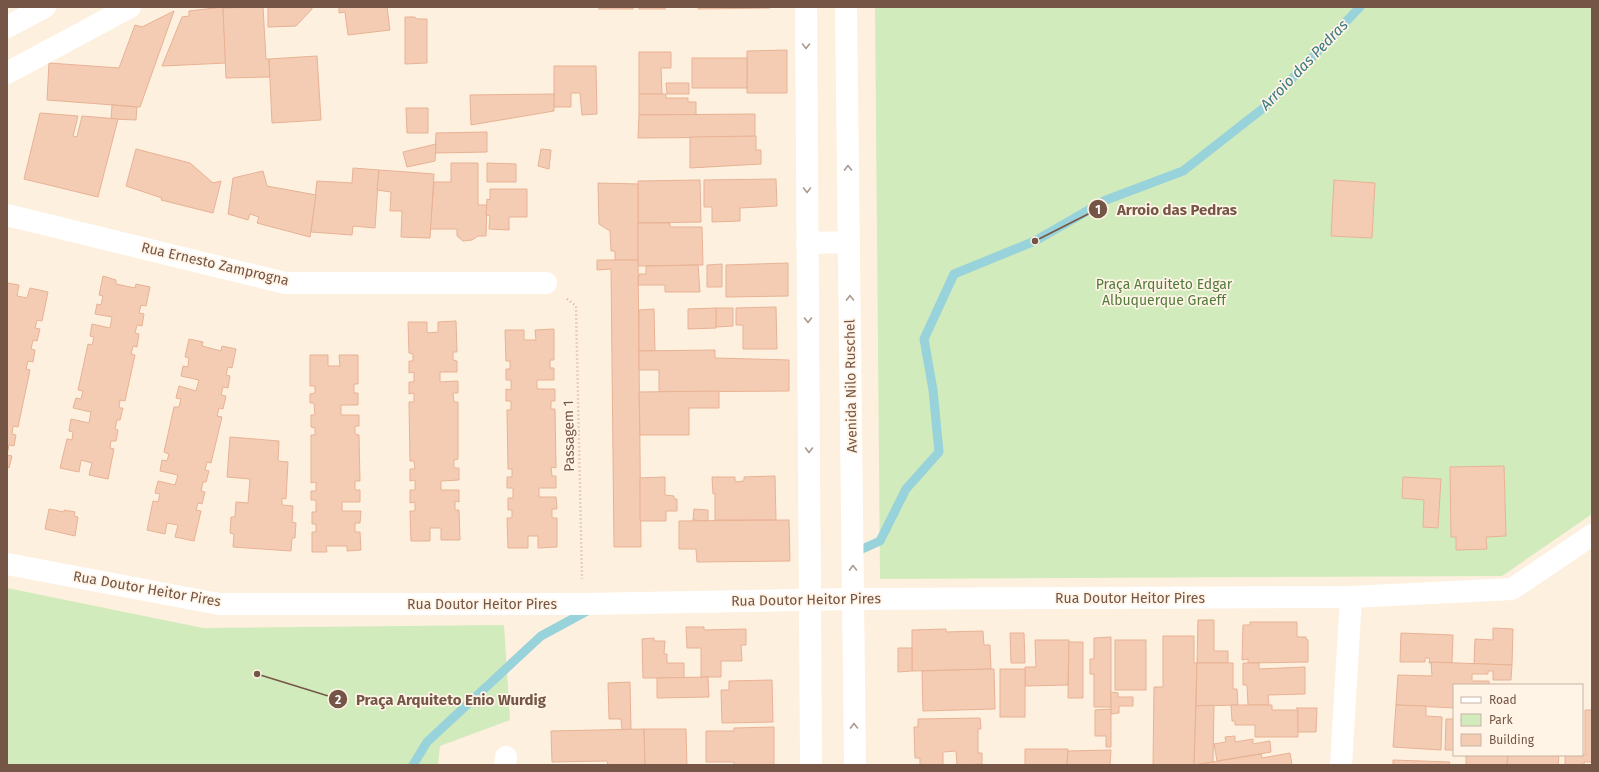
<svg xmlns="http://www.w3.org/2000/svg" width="1599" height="772" font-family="'Fira Sans',sans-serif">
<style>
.green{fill:#d1ebbd}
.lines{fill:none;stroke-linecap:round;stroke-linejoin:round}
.stream{stroke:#98d2da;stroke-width:9}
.building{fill:#f4ccb4;stroke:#e8b294}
.path{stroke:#d9af98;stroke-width:2.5;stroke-dasharray:1 3;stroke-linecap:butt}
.street{stroke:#fff;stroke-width:22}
.secondary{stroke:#fff;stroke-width:22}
.oneway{stroke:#ac998f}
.labels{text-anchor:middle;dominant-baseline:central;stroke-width:3.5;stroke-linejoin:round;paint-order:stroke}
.street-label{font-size:14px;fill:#755545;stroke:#fff4e6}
.park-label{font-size:14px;fill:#517b3d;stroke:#fff4e6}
.water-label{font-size:15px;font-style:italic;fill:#3b7983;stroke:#fff4e6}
.leader{fill:none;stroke:#755545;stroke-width:1.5}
.callout-dot{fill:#755545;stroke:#fff4e6;stroke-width:1.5}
.mark-label{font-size:12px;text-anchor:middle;font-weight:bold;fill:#fff}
.callout-label{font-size:15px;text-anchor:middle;font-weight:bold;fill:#755545;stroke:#fff4e6;stroke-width:3.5;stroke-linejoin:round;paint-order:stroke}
</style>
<rect width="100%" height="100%" fill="#fdf0de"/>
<!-- green -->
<g class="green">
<path d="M875,7H1592V514L1502,576L880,579Z"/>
<path d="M7,588L203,628L504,625L510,720L440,746L438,765H7Z"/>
</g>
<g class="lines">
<!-- stream -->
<g class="stream">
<path d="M860,550L880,541L906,489L939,452L933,390L924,339L954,274L1035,241L1106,200L1183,171L1266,106L1360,7"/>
<path d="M413,765L427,742L541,636L589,610"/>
</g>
</g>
<!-- building -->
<g class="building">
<path d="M223,7L226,63L162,66L182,17L189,16V11Z"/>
<path d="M263,7L266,59H269L270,77L226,78L223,8Z"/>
<path d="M268,7H312V9L296,26L268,27Z"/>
<path d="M339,7H387L390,30L348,35L345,12L339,13Z"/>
<rect x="599" y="7" width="34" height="2"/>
<rect x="639" y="7" width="26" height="2"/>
<path d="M698,7H770V8L698,9Z"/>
<path d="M174,11L140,107L47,100L49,63L119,68L135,25L142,27Z"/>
<path d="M405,17H415L417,19H427V63L405,64Z"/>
<path d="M787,50V93H747V51Z"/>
<path d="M639,52H671V68H661L662,94H639Z"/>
<path d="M317,56L321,120L272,123L269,59Z"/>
<rect x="692" y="58" width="55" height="30"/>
<path d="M554,66H596L597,114L582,115L580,93H571V107H554Z"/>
<path d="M666,83H689V94H667Z"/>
<path d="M554,94V111L471,125L470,95Z"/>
<path d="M639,94H666V98H688V102H696V115H639Z"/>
<path d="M112,105L137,107L136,120L111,119Z"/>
<path d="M406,108H428V133H407Z"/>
<path d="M40,113L78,116L73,136L77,137L82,116L118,119L98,197L24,179Z"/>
<path d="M755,114V137L638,138L639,115Z"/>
<path d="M487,132V152L435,153L436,133Z"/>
<path d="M756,136V150H761V164L690,168V137Z"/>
<path d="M436,144L435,161L407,167L403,152Z"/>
<path d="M136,149L190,163L213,183L221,181L213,213L161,200L162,198L126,186Z"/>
<path d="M541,149L551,150L549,169L538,166Z"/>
<path d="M451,163H478V205H487L486,236H478L472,240L463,241L457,236V229H430L434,182H451Z"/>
<path d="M487,163L516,164V182H487Z"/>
<path d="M353,168L379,170L375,228L353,226L352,235L311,232L317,181L352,183Z"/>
<path d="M379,170L434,174L430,238L401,237L402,211H390L391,192L377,190Z"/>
<path d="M263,171L267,186L316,195L310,237L257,223L259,217L250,214L248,220L228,214L233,178Z"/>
<path d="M776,179L777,206L740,208V221L712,222V207H704V180Z"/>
<path d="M700,180L701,222L638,223V181Z"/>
<path d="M1334,180L1375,183L1372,238L1331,236Z"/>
<path d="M598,183L638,184V260H615V251H611L610,231L599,224Z"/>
<path d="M490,189H527V217H509V230L489,229L490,216L486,215L487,199L490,200Z"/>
<path d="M638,223H670V227H702L703,265L638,266Z"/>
<path d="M597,260H638L641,547H614L611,269L597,270Z"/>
<path d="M788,263V296L726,297V265Z"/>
<path d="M722,264V287H707V265Z"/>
<path d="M698,265L700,292H665V285H638L639,274H646V266Z"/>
<path d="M103,276L116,280V284L135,288L136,284L150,287L146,306L141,305L139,313L144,314L142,326L137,325L135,333L139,334L137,347L133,346L131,354L135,355L125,401L120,400L119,408H123L120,420H117L115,429L118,430L116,441H111L110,448L114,449L108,479L89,475L92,463L81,460L79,472L60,468L67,439L72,440L73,432L69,431L71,419L89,423L91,412L73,408L76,398L81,399L83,391L78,390L88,344L92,345L94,337L90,336L92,324L110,328L112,317L95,314L97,304L101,305L103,296L99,295Z"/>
<path d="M7,283L19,285L17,296L27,298L30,288L48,292L42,321L37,320L35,328L40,329L37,341L33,340L31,349L35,350L33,362L28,361L26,369L30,370L18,427L13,426L12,434L16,435L14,446L9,445L7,455L12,456L9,468L7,467Z"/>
<path d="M776,307L777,349H743V325H736V308Z"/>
<path d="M716,308H733V326L716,327Z"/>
<path d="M716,308V328L688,329V309Z"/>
<path d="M654,309L655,351H639V310Z"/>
<path d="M456,321L457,352H453V360L457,361V372H440V382L458,381V393H453L454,402H458V459L454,460V468H459V480L441,481V490H459V502L455,501V510H459L460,540H441V528H430V541H411L410,511H415V502L410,503V490H415V480L410,481V469H415L414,461H410L409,402H414V393L409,394V382H414V372L409,373V361H413V354L409,353L408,322H427V333L438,332V322Z"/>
<path d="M554,329V360H550V368H554V380H537V389H555V401H551V409H555L556,468L551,467L552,476H556V488H539V497H556L557,509H552V518H557V547L538,548V536H528V548H508L507,518H512V510H508V498H513V488H507V477H512V469H508L507,410H511V401H506V389L511,390V380H506V369H510V361H506L505,330H524V340H536L535,330Z"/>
<path d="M189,339L203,342L202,346L221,351L222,346L236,349L232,368L228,367L226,375L230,376L228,388L223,387L221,395L226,396L223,409L219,408L217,416L222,417L211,463L207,462L205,470L209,471L206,482H203L201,491L205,492L202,504L198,503L196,510L201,511L194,541L175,537L178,525L167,523L165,534L147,530L153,501L158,502L160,494L155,493L158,481L175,485L178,475L160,471L162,460L167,461L169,454L164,452L174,407H179L181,399L176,398L179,386L196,391L199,380L181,376L183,366L188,367L189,358L185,357Z"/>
<path d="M715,350V358L789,360V391L659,392V370H639V351Z"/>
<path d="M310,355H328V366H340L339,355H358V384H354V393H358V405H341V415H359V426H355V434L359,435L360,481H355V490H360V502H342V511H361L360,523H355V532H360L361,550L347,551V546H326L327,552H312V532H316V524H312V512H316V500H311V491H316V482L311,483V435H315V428L311,427V415H315L314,403H310V394L315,393V386H310Z"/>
<path d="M719,391V408H689V435H640L639,392Z"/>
<path d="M230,437L279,441L278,461L288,462L286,499L282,498V505L293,506L292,522L296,523L295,538H292L291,551L233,547L234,534L230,533L231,517H235L236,502L248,503L250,479L227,477Z"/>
<path d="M1504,466L1506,536L1486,537L1487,549L1456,550V537H1451L1450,467Z"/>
<path d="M775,476L776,520H715V493L713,494L712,477H735V482L744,481V477Z"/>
<path d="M665,477V495L674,496V499H677V511H666V521H640V478Z"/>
<path d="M1403,477L1441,479L1438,528L1423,527L1424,500L1402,498Z"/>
<path d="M49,509L64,512V510L75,512L74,516L78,517L75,536L45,529Z"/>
<path d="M694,509L708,510V521L693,520Z"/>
<path d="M789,520L790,561L697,562L696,549H679V521Z"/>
<path d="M1198,620H1214V651H1228V663H1197Z"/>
<path d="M1250,622H1297V637H1306V639L1308,640V662L1248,663V659L1242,660L1243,625H1250Z"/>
<path d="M686,627H704V630L746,629V645H741L742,661H721V677H701V648H687Z"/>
<path d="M1493,628L1513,629L1512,665L1474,664L1475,639L1493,640Z"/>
<path d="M946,629V632L983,631L984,645H990L991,669L912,671V630Z"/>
<path d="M1010,633H1024L1025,663H1011Z"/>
<path d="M1401,633L1453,635L1452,663H1429L1430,658H1425V662H1400Z"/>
<path d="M1163,636H1194V663H1197L1194,765H1153L1154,687H1163Z"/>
<path d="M1111,637V707H1094V674H1090V659H1094V638Z"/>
<path d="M654,638V641H665L664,654H667V663H684V678H643L642,639Z"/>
<path d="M1035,640H1069L1068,685L1025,686V667H1036Z"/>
<rect x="1115" y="640" width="31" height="50"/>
<path d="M1069,642H1083V698H1068Z"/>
<path d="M898,648H912V671L898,672Z"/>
<path d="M1431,662L1512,665L1511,680H1493V671H1488V674H1472V681H1489V685H1454V708L1396,705L1398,675L1432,676Z"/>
<path d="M1197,663H1233V689H1237L1238,705L1196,706Z"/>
<path d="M1243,663H1259V669L1305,667V694L1268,695L1269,705H1248L1247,685H1243Z"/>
<path d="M991,669H994L995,709L923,711L922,671Z"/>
<rect x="1000" y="669" width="25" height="48"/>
<path d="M708,677L709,697L657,698V678Z"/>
<path d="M772,680L773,722L722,723L721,690H729V681Z"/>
<path d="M630,682L631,729L622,730L621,719H609L608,683Z"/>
<path d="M1111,692L1118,693V697H1133V706H1119V713L1111,714Z"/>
<path d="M1214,705L1213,762L1194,765L1196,706Z"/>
<path d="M1231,705H1272V710H1298V737H1255V725H1235V721H1232Z"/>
<path d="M1396,705L1426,706V716L1442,717L1441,750L1393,747Z"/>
<path d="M1296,708H1317L1316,732H1298V710Z"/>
<path d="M1111,709V747H1106V736H1095V710Z"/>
<path d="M1585,710H1592V762H1584V765H1565V755H1585Z"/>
<path d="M980,718L981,729H978V753H982V764L957,765L956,751L943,752V765H920V758H915L914,727H918V719Z"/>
<path d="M1446,719H1454V750H1445Z"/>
<path d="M774,727V765H734V762H706V731H734V728Z"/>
<path d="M644,729L645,765H608L607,761L552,762L551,731Z"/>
<path d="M644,729H686L687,765H645Z"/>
<path d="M1235,736V742L1253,739V744L1270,741L1271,752L1217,761L1214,744L1226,742L1225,737Z"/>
<path d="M1025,749H1068L1067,765H1025Z"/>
<path d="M1111,750L1110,765H1067L1068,751Z"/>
<path d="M1290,753L1292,765H1195L1261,754L1262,758Z"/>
<path d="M1466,755H1508L1507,765H1466Z"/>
<path d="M1508,755H1559L1558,765H1507Z"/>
<path d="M1393,760L1450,762L1449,765H1393Z"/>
</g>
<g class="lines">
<!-- path -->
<path class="path" d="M567,299L576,306L582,579"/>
<!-- street -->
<g class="street">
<path d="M7,27L45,7"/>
<path d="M7,73L130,7"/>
<path d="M7,215L285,283H546"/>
<path d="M7,564L219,604H583L853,599L1351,597L1512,589L1592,535"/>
<path d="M505,765L506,757"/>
<path d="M1341,765L1351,597"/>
</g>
<!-- secondary -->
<g class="secondary">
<path d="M806,7L811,765"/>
<path d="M846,7L855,765"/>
<path d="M807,243L849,242"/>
</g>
</g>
<!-- one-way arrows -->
<defs><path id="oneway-chevron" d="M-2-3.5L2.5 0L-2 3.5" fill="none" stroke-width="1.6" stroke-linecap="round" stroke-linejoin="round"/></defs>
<g class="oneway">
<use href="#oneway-chevron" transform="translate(806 46) rotate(90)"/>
<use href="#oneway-chevron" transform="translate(848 168) rotate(-91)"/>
<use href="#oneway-chevron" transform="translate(807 190) rotate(90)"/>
<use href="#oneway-chevron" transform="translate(850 298) rotate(-91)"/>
<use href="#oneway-chevron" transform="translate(808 320) rotate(90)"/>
<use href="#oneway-chevron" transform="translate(809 450) rotate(90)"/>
<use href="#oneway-chevron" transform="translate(853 568) rotate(-91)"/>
<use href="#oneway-chevron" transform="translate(854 726) rotate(-91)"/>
</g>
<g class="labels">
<!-- street labels -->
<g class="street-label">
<text transform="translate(215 264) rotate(13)">Rua Ernesto Zamprogna</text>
<text transform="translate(851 386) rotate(-91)">Avenida Nilo Ruschel</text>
<text transform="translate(569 436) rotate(-91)">Passagem 1</text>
<text transform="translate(147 589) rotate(10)">Rua Doutor Heitor Pires</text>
<text x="1130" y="598">Rua Doutor Heitor Pires</text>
<text transform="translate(806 600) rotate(-1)">Rua Doutor Heitor Pires</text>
<text x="482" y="604">Rua Doutor Heitor Pires</text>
</g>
<!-- park labels -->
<g class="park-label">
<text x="1164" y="284">Praça Arquiteto Edgar<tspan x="1164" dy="16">Albuquerque Graeff</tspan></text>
</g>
<!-- water labels -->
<g class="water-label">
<text transform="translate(1304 65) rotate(-46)">Arroio das Pedras</text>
</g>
</g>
<!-- callouts -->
<path class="leader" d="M1035 241L1098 209M257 674L338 699"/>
<g class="callout-dot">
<circle cx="1035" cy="241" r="4"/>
<circle cx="257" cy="674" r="4"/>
<circle cx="1098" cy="209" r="10"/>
<circle cx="338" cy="699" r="10"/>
</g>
<g class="mark-label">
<text x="1098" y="214">1</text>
<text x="338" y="704">2</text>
</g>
<g class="callout-label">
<text x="1177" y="215">Arroio das Pedras</text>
<text x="451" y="705">Praça Arquiteto Enio Wurdig</text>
</g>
<!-- border -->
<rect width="1599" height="772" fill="none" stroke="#755545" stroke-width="16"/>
<!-- legend -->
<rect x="1453" y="684" width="130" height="72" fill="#fff4e6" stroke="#c8b4a6"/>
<rect x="1461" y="697" width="20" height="6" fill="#ffffff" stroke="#c8b4a6"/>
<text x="1489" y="704" font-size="12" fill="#755545">Road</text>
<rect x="1461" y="714" width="20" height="12" fill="#d1ebbd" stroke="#c8b4a6"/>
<text x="1489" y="724" font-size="12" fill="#755545">Park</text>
<rect x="1461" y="734" width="20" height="12" fill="#f4ccb4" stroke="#c8b4a6"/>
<text x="1489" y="744" font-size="12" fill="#755545">Building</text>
</svg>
